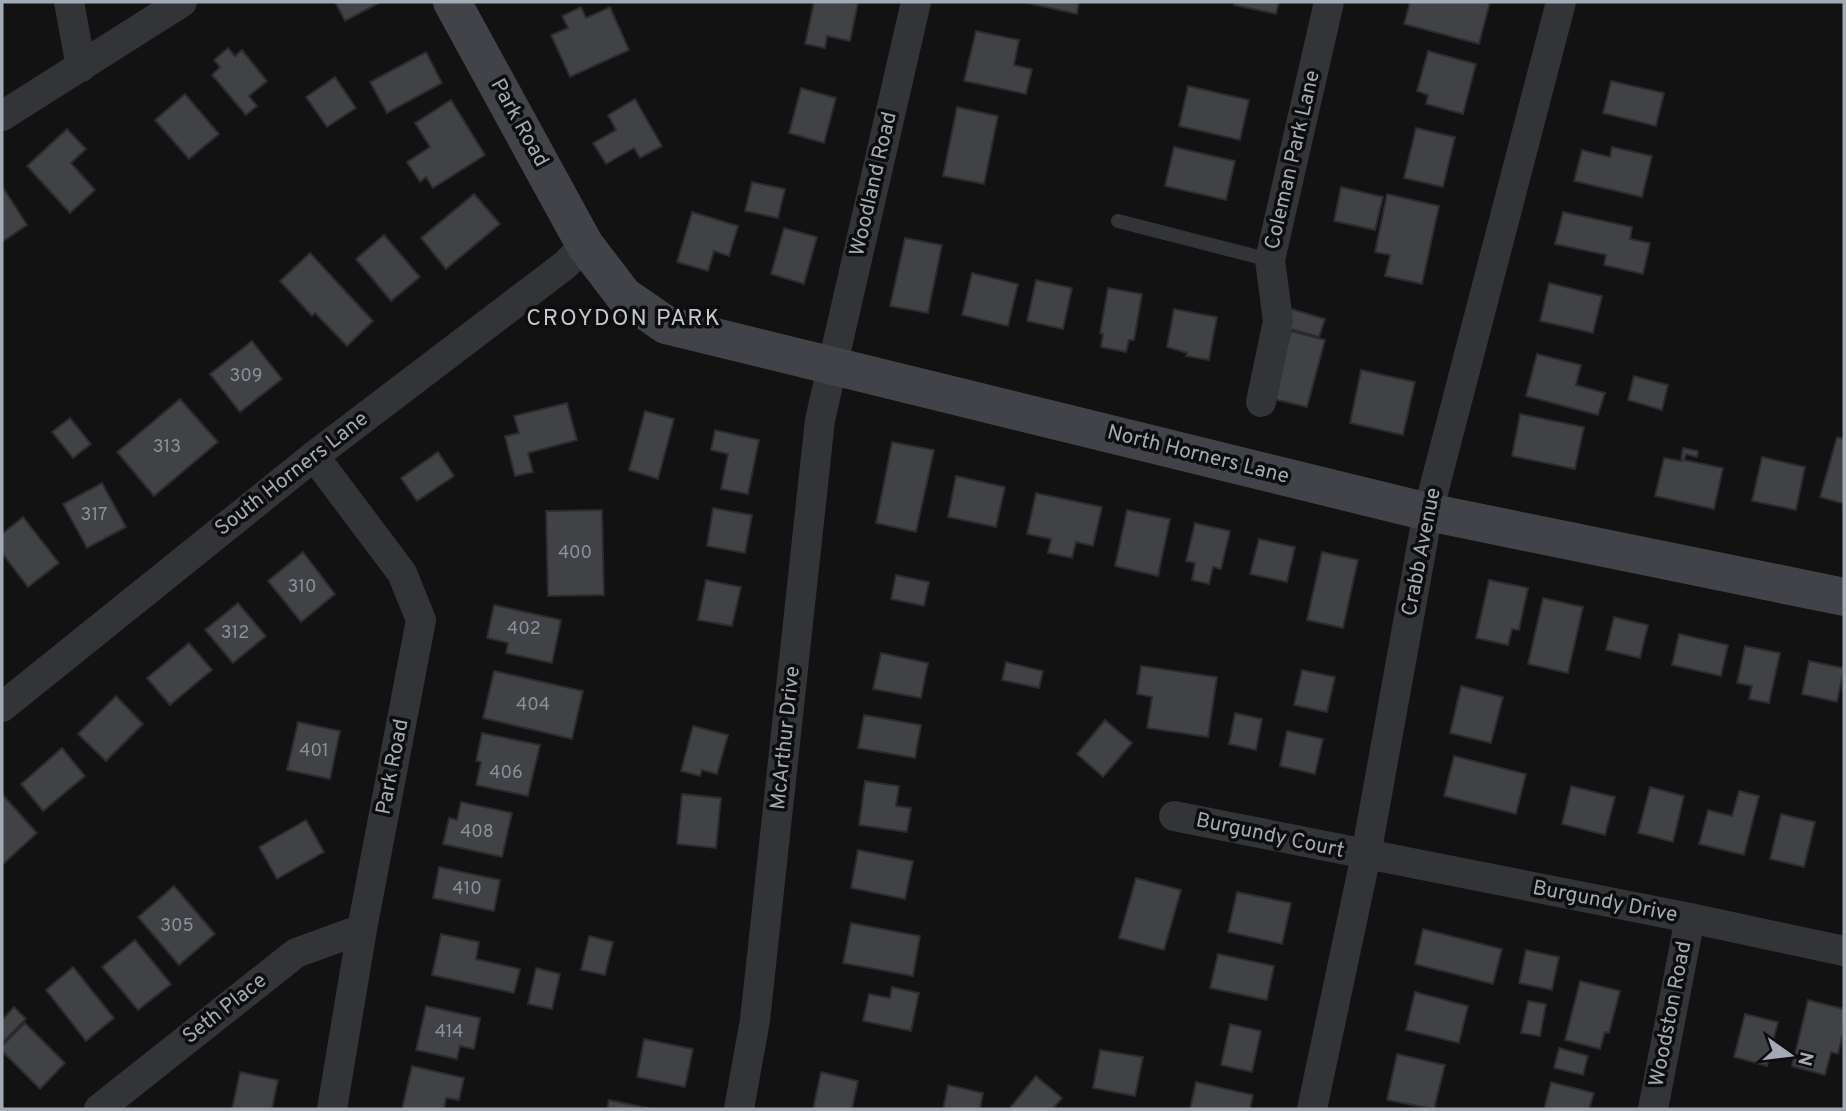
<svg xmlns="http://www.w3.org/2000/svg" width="1846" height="1111" font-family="Overpass,sans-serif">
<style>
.building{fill:#414246;stroke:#2c2c2f;stroke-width:2}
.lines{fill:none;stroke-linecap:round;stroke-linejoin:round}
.lane{stroke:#333438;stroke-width:14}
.street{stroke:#333438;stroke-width:30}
.secondary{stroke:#414348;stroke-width:38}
.labels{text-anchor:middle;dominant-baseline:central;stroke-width:7;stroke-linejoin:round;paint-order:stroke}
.number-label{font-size:18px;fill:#8b9098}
.street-label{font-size:21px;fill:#a4aab4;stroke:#0d0d0e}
.neighbourhood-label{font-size:23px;letter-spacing:2px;fill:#c4c9d0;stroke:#0d0d0e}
</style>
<rect width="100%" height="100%" fill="#121213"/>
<!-- building -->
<g class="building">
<path d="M335,2H381L345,21Z"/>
<path d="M814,2L858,3L850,41L827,36L825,48L805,44Z"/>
<path d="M1023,2H1079L1077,14Z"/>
<path d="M1235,2H1279L1276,14L1234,5Z"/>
<path d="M1410,2H1490L1479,44L1404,24Z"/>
<path d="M581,7L586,18L610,7L629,50L570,77L551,35L568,28L562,16Z"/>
<path d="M976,31L1019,40L1014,65L1032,69L1026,94L964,81Z"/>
<path d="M228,48L235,56L242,50L267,81L249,96L257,106L246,115L212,75L220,67L214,60Z"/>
<path d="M1428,51L1476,64L1463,114L1426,104L1428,95L1417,91Z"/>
<path d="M426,52L442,83L387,113L370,82Z"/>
<path d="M335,77L356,108L327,127L306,97Z"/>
<path d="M1611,81L1664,93L1656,126L1603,113Z"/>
<path d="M1188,86L1249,100L1240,140L1179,126Z"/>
<path d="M801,88L836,98L824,143L789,133Z"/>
<path d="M185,94L219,134L189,159L155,120Z"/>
<path d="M635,99L662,146L640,158L634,148L606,164L593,143L616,130L608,115Z"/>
<path d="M451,100L485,155L433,188L426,177L420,182L407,162L430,147L415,123Z"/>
<path d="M957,107L998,116L984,184L943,176Z"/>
<path d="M1416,128L1455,137L1443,187L1404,178Z"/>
<path d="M67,129L86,149L71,163L95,190L70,213L27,166Z"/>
<path d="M1174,147L1235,161L1226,200L1165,186Z"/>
<path d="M1612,147L1652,156L1642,197L1574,181L1582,150L1610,157Z"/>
<path d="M752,182L785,189L778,218L745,211Z"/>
<path d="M2,186L27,225L2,242Z"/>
<path d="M1341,187L1383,197L1375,230L1334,221Z"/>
<path d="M474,194L500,224L446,269L421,238Z"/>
<path d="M1387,194L1439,206L1422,284L1385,276L1390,255L1375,252Z"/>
<path d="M692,212L738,226L729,256L714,251L708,271L677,262Z"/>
<path d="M1563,212L1632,227L1630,239L1650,243L1643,274L1604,265L1606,255L1555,244Z"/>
<path d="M784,228L817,237L804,284L771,274Z"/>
<path d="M384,235L420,277L391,301L356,259Z"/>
<path d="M905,238L942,245L928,313L890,306Z"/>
<path d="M310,253L373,321L347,346L315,313L312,316L280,281Z"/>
<path d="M972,273L1018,284L1008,326L962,315Z"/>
<path d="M1036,280L1072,288L1063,329L1027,321Z"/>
<path d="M1549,283L1602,296L1593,333L1540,321Z"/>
<path d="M1108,288L1142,294L1134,340H1129L1126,352L1101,347L1103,334L1100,333Z"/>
<path d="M1288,308L1325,319L1319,337L1283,327Z"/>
<path d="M1174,309L1217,317L1209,360L1186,356L1187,353L1167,347Z"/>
<path d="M1291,331L1325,340L1307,407L1273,399Z"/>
<path d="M252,341L282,379L240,412L210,374Z"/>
<path d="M1537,354L1581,365L1576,385L1605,393L1598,415L1526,396Z"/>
<path d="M1361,370L1415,382L1403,435L1350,423Z"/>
<path d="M1634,376L1668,385L1662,410L1628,400Z"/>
<path d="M180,399L218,442L154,496L117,452Z"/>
<path d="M567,403L577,440L528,453L533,472L515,476L505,436L519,433L514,416Z"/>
<path d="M645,411L674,419L658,479L629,470Z"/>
<path d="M1520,414L1584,427L1575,469L1512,456Z"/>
<path d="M70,418L91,444L73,458L52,432Z"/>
<path d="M715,430L759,440L748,494L721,489L728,454L711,450Z"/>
<path d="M1837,437L1844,439V504L1820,497Z"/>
<path d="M892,442L934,450L916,532L876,523Z"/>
<path d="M1683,448L1698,451L1697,457L1686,454L1684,460L1723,468L1714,509L1655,496L1664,458L1681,461Z"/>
<path d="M438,452L454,476L417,501L401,478Z"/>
<path d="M1762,457L1805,467L1796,510L1752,501Z"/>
<path d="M956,476L1005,487L996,527L948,517Z"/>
<path d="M102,483L126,527L87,548L63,504Z"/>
<path d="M1036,493L1102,507L1093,546L1076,542L1072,558L1048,553L1051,539L1027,534Z"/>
<path d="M713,508L752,515L745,553L707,546Z"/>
<path d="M602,510L604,595L548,596L546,511Z"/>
<path d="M1127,510L1170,519L1158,576L1115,566Z"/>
<path d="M23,517L59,563L28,587L2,553V534Z"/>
<path d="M1195,523L1230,531L1221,569L1213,567L1209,584L1192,580L1195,563L1186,561Z"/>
<path d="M1259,539L1295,547L1287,582L1250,574Z"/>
<path d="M303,552L335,594L301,622L268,581Z"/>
<path d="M1322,552L1358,560L1343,628L1307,620Z"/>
<path d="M896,575L929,582L924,606L891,599Z"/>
<path d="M706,580L741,587L732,626L698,620Z"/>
<path d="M1489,580L1528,588L1519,630L1512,629L1508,645L1476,638Z"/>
<path d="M1543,598L1583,607L1568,673L1528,664Z"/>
<path d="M238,603L266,636L233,663L205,630Z"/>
<path d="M494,605L561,620L552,663L506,653L508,643L487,638Z"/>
<path d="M1614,617L1648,625L1640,658L1606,650Z"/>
<path d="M1679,634L1728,645L1721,676L1672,665Z"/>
<path d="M189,643L212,670L170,705L147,678Z"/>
<path d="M1745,646L1780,653L1769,703L1749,699L1752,686L1737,683Z"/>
<path d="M881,653L928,663L921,698L873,689Z"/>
<path d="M1809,661L1844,668L1837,702L1802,694Z"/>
<path d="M1006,662L1043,671L1039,688L1002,680Z"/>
<path d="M1141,666L1217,677L1208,737L1147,728L1152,697L1137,694Z"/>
<path d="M1302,670L1335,677L1327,712L1294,705Z"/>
<path d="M494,671L583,691L572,739L483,718Z"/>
<path d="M1461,686L1503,697L1491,743L1450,733Z"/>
<path d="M116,696L143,724L106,761L78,734Z"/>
<path d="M1235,713L1262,719L1256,750L1229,744Z"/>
<path d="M864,715L921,725L915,758L858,748Z"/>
<path d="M1105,720L1132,743L1103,777L1077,754Z"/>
<path d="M298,722L340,731L330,779L287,770Z"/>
<path d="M693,726L728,735L717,774L702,770L700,776L681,771Z"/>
<path d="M1287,731L1323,739L1315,774L1280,766Z"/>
<path d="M482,733L540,745L528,796L476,785L481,762L476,761Z"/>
<path d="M62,748L85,776L43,811L21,784Z"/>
<path d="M1454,756L1526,774L1516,814L1444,796Z"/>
<path d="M865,781L899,786L896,806L911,808L907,832L859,825Z"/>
<path d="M1571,786L1615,797L1605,835L1562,824Z"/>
<path d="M1650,787L1684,796L1673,842L1638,833Z"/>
<path d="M1739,791L1759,796L1744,855L1699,844L1708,810L1732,816Z"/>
<path d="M2,794L37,833L2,865Z"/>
<path d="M682,794L721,798L716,848L677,844Z"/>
<path d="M461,802L512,813L502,857L443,844L449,818L457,820Z"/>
<path d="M1781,814L1815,822L1804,867L1770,859Z"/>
<path d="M306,820L324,852L277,879L259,847Z"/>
<path d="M858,850L913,861L905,899L851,888Z"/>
<path d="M439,867L500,880L494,911L433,898Z"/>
<path d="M1136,878L1181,890L1164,950L1119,938Z"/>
<path d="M174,886L215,934L179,965L138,917Z"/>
<path d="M1237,892L1291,903L1282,944L1228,932Z"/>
<path d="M851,923L920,936L913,976L843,963Z"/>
<path d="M1423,929L1502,949L1493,984L1415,964Z"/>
<path d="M441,934L479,942L476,959L520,969L514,993L432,975Z"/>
<path d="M589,936L613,942L605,975L581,970Z"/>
<path d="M135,940L171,984L138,1010L102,967Z"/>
<path d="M1526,950L1559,957L1552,990L1519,983Z"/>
<path d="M1218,954L1274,966L1267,1000L1210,988Z"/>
<path d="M73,967L114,1018L86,1041L46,990Z"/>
<path d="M536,968L560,974L552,1009L528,1004Z"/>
<path d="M1580,981L1620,991L1609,1033L1605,1032L1600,1049L1565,1040Z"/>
<path d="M892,987L919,993L911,1031L863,1021L869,994L890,998Z"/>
<path d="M1415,992L1468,1006L1459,1043L1406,1030Z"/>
<path d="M1808,1000L1844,1009V1029L1838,1054L1831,1052L1825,1075L1792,1066Z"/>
<path d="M1528,1001L1546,1004L1540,1036L1521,1033Z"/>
<path d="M426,1006L480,1018L474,1049L460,1046L457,1059L416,1050Z"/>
<path d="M14,1007L26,1019L2,1043V1020Z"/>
<path d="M1745,1014L1778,1022L1767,1066L1734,1057Z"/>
<path d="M25,1023L65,1063L40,1089L2,1051V1046Z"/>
<path d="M1230,1024L1261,1031L1252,1072L1221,1065Z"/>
<path d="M644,1039L693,1049L685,1087L637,1077Z"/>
<path d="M1559,1048L1588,1056L1583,1075L1554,1068Z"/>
<path d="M1100,1050L1143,1057L1135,1096L1093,1088Z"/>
<path d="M1397,1054L1445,1065L1434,1109L1387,1100Z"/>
<path d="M412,1066L464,1078L459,1100L446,1098L444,1109H402Z"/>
<path d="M240,1072L278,1080L272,1109H232Z"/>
<path d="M821,1072L858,1081L852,1109H813Z"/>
<path d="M1036,1076L1062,1098L1053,1109H1009Z"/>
<path d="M1196,1082L1253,1095L1250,1109H1190Z"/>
<path d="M1551,1082L1594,1093L1589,1109H1544Z"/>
<path d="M948,1085L983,1093L980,1109H943Z"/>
<path d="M609,1100L652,1109H607Z"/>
</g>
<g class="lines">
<!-- lane -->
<path class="lane" d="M1118,221L1270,260"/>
<!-- street -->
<g class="street">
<path d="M69,2L81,67"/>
<path d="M2,116L182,2"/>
<path d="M1261,402L1278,321L1270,260L1329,2"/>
<path d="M314,456L402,573L421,620L362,929L332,1109"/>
<path d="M2,707L314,456L565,265L585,245"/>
<path d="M1174,816L1690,918L1844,951"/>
<path d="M99,1109L296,953L362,929"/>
<path d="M739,1109L755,1020L820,420L916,2"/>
<path d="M1312,1109L1366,855L1428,512L1561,2"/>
<path d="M1653,1109L1690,918"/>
</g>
<!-- secondary -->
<path class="secondary" d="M452,2L585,245L624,296L666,325L1428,512L1844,597"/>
</g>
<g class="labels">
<!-- number labels -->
<g class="number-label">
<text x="246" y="376">309</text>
<text x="167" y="447">313</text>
<text x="94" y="515">317</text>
<text x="575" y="553">400</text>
<text x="302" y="587">310</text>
<text x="524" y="629">402</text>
<text x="235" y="633">312</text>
<text x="533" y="705">404</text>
<text x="314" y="751">401</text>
<text x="506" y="773">406</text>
<text x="477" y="832">408</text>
<text x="467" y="889">410</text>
<text x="177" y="926">305</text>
<text x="449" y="1032">414</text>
</g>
<!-- street labels -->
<g class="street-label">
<text transform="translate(519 123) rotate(61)">Park Road</text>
<text transform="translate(1293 160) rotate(-77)">Coleman Park Lane</text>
<text transform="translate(874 184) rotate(-77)">Woodland Road</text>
<text transform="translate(1198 455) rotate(14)">North Horners Lane</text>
<text transform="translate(292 474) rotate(-38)">South Horners Lane</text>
<text transform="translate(1422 552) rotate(-79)">Crabb Avenue</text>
<text transform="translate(786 738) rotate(-84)">McArthur Drive</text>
<text transform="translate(393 767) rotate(-79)">Park Road</text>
<text transform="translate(1270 836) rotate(12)">Burgundy Court</text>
<text transform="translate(1605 902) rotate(11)">Burgundy Drive</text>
<text transform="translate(225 1009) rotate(-38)">Seth Place</text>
<text transform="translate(1671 1014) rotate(-79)">Woodston Road</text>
</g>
<!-- neighbourhood labels -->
<g class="neighbourhood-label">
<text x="624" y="319">CROYDON PARK</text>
</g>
</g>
<!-- border -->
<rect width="1846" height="1111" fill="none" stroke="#a4aab4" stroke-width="7"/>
<!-- north arrow -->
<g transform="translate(1790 1055) rotate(104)" stroke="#0d0d0e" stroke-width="5" paint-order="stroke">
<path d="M0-5L12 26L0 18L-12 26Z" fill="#a4aab4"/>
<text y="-10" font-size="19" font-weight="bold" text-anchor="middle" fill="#a4aab4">N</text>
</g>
</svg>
